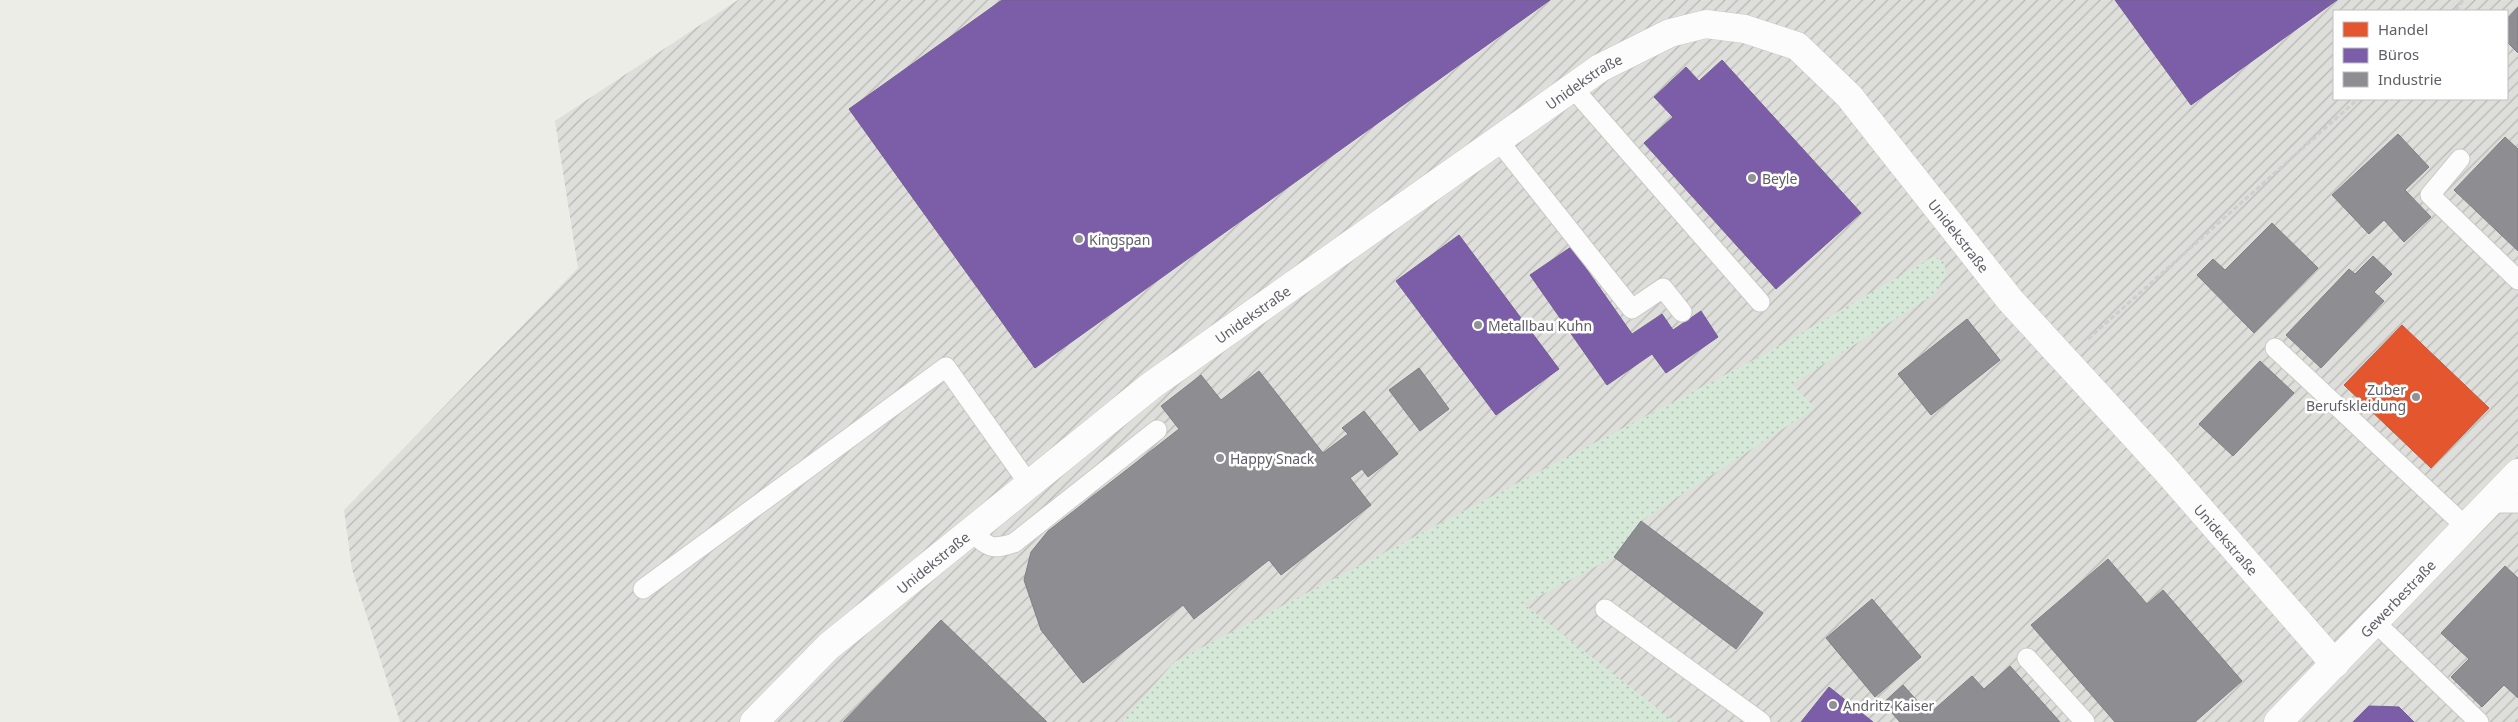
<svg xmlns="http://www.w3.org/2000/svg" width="2518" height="722" font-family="'Noto Sans',sans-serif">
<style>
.industrial{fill:url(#industrial-furrows);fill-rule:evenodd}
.grass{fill:url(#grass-dots)}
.shops{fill:#e4572e;stroke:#bc5a3f}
.offices{fill:#7b5ea7;stroke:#725f94}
.industry{fill:#8d8d92;stroke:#7f8085}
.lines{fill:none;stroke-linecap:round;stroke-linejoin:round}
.service-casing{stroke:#cacac8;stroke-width:21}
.minor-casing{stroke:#cacac8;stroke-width:29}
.path{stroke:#cbcfce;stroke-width:3;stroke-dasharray:5 2.5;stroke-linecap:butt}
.service{stroke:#fcfcfc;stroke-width:19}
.minor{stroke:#fcfcfc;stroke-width:28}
.poi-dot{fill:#909194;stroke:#fff;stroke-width:2}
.labels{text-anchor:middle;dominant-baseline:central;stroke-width:5;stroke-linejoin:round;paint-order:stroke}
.street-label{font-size:14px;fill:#5e6066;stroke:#fff}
.poi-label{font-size:14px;fill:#5e6066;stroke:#fff;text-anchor:start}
</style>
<defs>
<pattern id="industrial-furrows" width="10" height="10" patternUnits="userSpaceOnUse" patternTransform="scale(1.25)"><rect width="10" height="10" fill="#dededa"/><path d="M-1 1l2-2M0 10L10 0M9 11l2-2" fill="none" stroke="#b7b7b5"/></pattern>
<pattern id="grass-dots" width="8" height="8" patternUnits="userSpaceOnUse" patternTransform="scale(1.25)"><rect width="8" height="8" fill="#d6e9d8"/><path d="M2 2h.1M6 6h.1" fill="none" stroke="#b1c0b3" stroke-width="1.8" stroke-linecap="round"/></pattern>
</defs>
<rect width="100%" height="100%" fill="#edede8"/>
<!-- industrial -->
<path class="industrial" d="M738,0H2518V722H400L352,569L344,510L578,268L555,121ZM2334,11H2507V99H2334Z"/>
<!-- grass -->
<path class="grass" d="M1934,256L1944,262L1946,275L1935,294L1792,384L1815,408L1641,521L1614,557L1524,604L1675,722H1122L1174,662L1765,354Z"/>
<!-- shops -->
<path class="shops" d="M2402,325L2489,408L2431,468L2344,385Z"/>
<!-- offices -->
<g class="offices">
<path d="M1002,0H1550L1035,368L849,109Z"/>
<path d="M2115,0H2337L2191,105Z"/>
<path d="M1722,60L1861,213L1776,289L1644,143L1673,117L1654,97L1686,67L1699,81Z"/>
<path d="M1459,235L1559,369L1496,415L1396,281Z"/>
<path d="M1571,247L1632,334L1662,314L1673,330L1701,311L1718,337L1666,373L1652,354L1607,385L1530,275Z"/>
<path d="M1829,687L1873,722H1801Z"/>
<path d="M2369,706L2399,707L2414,722H2353Z"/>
</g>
<!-- industry -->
<g class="industry">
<path d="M2518,7V53L2507,42V19Z"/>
<path d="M2398,134L2429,167L2405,190L2431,217L2404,242L2384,220L2369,234L2332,195Z"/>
<path d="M2505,137L2518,149V251L2454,190Z"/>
<path d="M2272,223L2318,268L2254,333L2197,275L2213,259L2225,270Z"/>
<path d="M2373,256L2392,274L2374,292L2384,301L2321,368L2286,335L2349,269L2355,274Z"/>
<path d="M1967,319L2000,360L1931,415L1898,374Z"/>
<path d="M2260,361L2294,393L2233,456L2199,424Z"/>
<path d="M1419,368L1449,409L1420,431L1389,390Z"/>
<path d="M1259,371L1323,453L1348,434L1342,428L1364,411L1398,454L1368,477L1362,469L1350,478L1371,505L1281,575L1269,560L1194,619L1183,605L1083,683L1041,630L1024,580L1031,552L1048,531L1179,429L1161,406L1201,375L1221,400Z"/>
<path d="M1641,521L1763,613L1736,649L1614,557Z"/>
<path d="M2108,559L2147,604L2163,590L2242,681L2195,722H2115L2031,625Z"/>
<path d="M2505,566L2518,578V698L2504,685L2482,707L2451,677L2469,659L2441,633Z"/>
<path d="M1872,599L1921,657L1875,697L1826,638Z"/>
<path d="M941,620L1047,722H843Z"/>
<path d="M2010,666L2060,722H1900L1883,703L1903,685L1929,714L1972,676L1984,689Z"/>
</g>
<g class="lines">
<!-- service casing -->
<g class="service-casing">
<g id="service">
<path d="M1572,87L1760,302"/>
<path d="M1498,140L1632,309L1663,288L1682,312"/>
<path d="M2460,159L2430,195L2518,280"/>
<path d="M2275,348L2466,527"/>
<path d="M2489,503H2518"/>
<path d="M972,531C988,548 991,550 1014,543L1157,430"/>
<path d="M643,589L946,367L1029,484"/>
<path d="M1605,609L1761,722"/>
<path d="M2376,623L2479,722"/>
<path d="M2027,658L2085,722"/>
</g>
</g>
<!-- minor casing -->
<g class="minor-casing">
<g id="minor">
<path id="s1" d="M754,722L829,646L1152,385L1600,68L1670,33L1706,24L1745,29L1797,46L1849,96L2010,300L2166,470L2335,664"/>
<path id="s2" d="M2278,722L2518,473"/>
</g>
</g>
<!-- path -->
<g class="path">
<path d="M2456,11L2463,0"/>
<path d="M2088,339L2358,99"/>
</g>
<!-- service -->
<use href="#service" class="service"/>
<!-- minor -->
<use href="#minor" class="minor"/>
</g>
<!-- markers -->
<g class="poi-dot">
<circle cx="1752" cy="178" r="5"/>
<circle cx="1079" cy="239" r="5"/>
<circle cx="1478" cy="325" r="5"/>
<circle cx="2416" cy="397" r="5"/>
<circle cx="1220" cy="458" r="5"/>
<circle cx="1833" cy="705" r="5"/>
</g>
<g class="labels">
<!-- street labels -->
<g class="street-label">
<text stroke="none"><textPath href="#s1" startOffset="1050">Unidekstraße</textPath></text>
<text stroke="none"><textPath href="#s1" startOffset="1530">Unidekstraße</textPath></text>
<text stroke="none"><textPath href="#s1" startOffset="645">Unidekstraße</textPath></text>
<text stroke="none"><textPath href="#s1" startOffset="1935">Unidekstraße</textPath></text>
<text stroke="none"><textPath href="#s1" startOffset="240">Unidekstraße</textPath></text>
<text stroke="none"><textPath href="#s2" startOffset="172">Gewerbestraße</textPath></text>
</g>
<!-- poi labels -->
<g class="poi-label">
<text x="1762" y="178">Beyle</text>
<text x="1089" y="239">Kingspan</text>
<text x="1488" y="325">Metallbau Kuhn</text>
<text x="2406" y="389" text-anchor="end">Zuber<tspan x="2406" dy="16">Berufskleidung</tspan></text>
<text x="1230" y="458">Happy Snack</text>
<text x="1843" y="705">Andritz Kaiser</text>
</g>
</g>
<!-- legend -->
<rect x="2333" y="10" width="175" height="90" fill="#ffffff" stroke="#bfbfc2"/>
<rect x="2343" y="22" width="25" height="15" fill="#e4572e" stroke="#bfbfc2"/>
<text x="2378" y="35" font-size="15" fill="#5e6066">Handel</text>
<rect x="2343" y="48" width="25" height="15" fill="#7b5ea7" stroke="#bfbfc2"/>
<text x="2378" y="60" font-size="15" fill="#5e6066">Büros</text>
<rect x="2343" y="72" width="25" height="15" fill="#8d8d92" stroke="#bfbfc2"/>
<text x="2378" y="85" font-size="15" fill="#5e6066">Industrie</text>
</svg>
